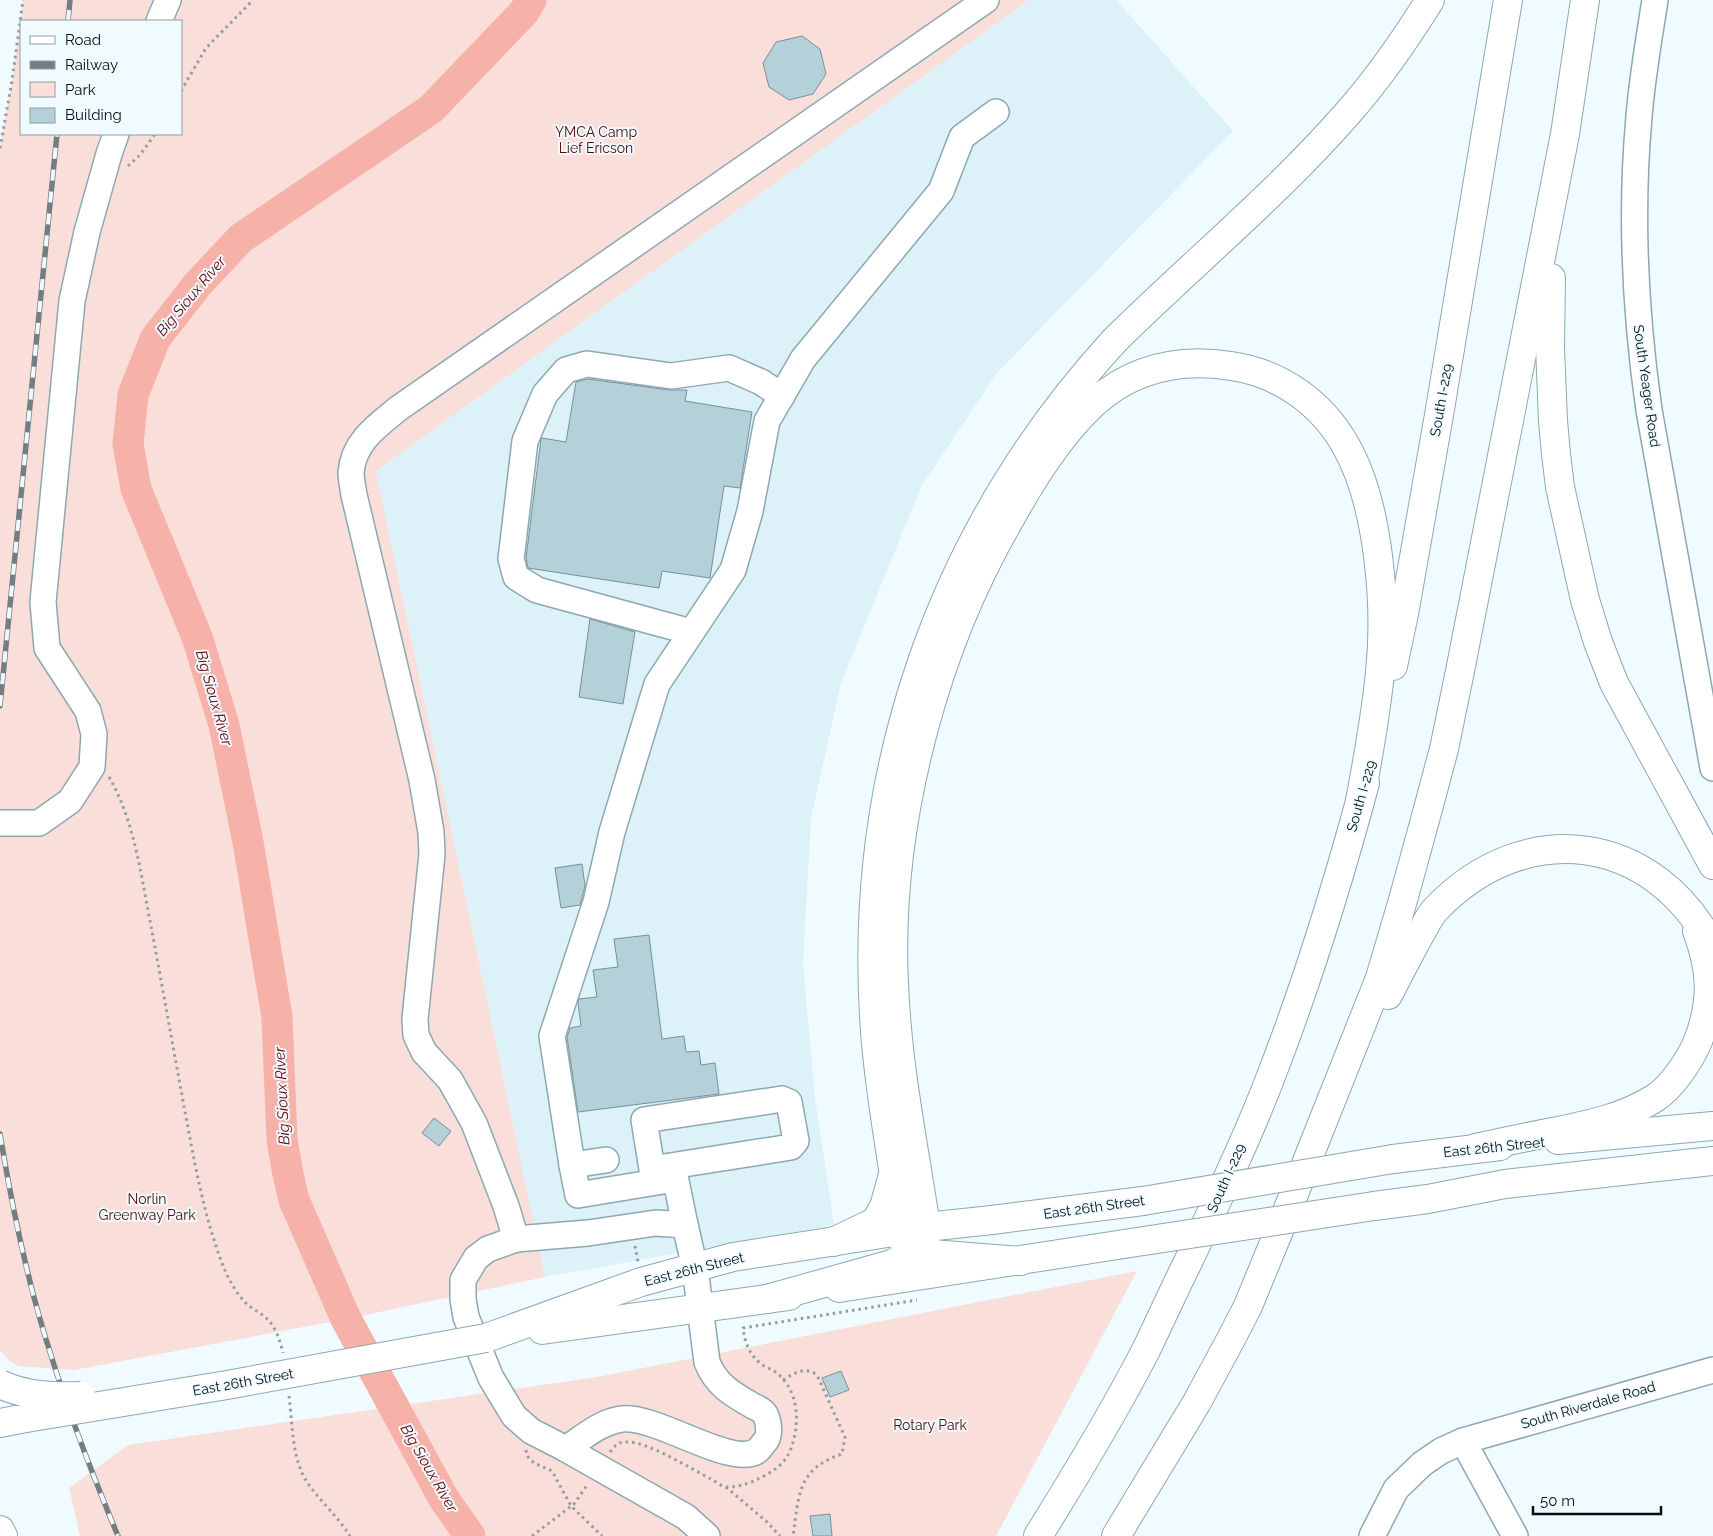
<svg xmlns="http://www.w3.org/2000/svg" width="1713" height="1536" font-family="Raleway,sans-serif">
<style>
.built{fill:#dcf1f8}
.green{fill:#f9deda;fill-rule:evenodd}
.lines{fill:none;stroke-linecap:round;stroke-linejoin:round}
.river{stroke:#f6b2a9;stroke-width:31}
.building{fill:#b4d0d9;stroke:#779199}
.minor-casing{stroke:#8da8b1;stroke-width:28}
.major-casing{stroke:#8da8b1;stroke-width:30}
.highway-casing{stroke:#8da8b1;stroke-width:30}
.path{stroke:#929da1;stroke-width:3;stroke-dasharray:2.5 4;stroke-linecap:butt}
.minor{stroke:#fff;stroke-width:25}
.major{stroke:#fff;stroke-width:28}
.highway{stroke:#fff;stroke-width:28}
.rail-casing{stroke:#747e82;stroke-width:5.5}
.rail{stroke:#f0fbff;stroke-width:4;stroke-dasharray:11;stroke-linecap:butt}
.major-bridge-casing{stroke:#8da8b1;stroke-width:30;stroke-linecap:butt}
.major-bridge{stroke:#fff;stroke-width:28}
.labels{text-anchor:middle;dominant-baseline:central;stroke-width:4;stroke-linejoin:round;paint-order:stroke}
.park-label{font-size:14px;fill:#530a08;stroke:#f0fbff}
.street-label{font-size:14px;fill:#050f12;stroke:#f0fbff}
.water-label{font-size:15px;font-style:italic;fill:#660104;stroke:#f0fbff}
</style>
<rect width="100%" height="100%" fill="#f0fbff"/>
<!-- built -->
<path class="built" d="M1029,0H1116L1233,131L996,374L921,487L841,683L811,818L803,963L815,1098L834,1225L545,1277L376,471Z"/>
<!-- green -->
<g class="green">
<path d="M23,0H1029L376,471L545,1277L346,1319L74,1370L19,1366L11,1362L0,1350V148L12,81ZM21,21H181V134H21Z"/>
<path d="M1137,1271L996,1536H80L69,1488L128,1445L597,1377Z"/>
</g>
<g class="lines">
<!-- river -->
<path class="river" d="M470,1536L444,1499L346,1319L294,1200L288,1174L282,1140L277,1017L248,842L224,725L197,637L136,489L128,444L133,395L155,339L197,285L241,238L431,109L524,12L531,0"/>
</g>
<!-- building -->
<g class="building">
<path d="M802,36L820,49L826,74L813,94L789,100L769,87L763,63L776,42Z"/>
<path d="M588,379L669,390H687L685,401L752,412L740,488L724,486L710,578L662,571L659,588L528,568L526,558L541,439L542,438L566,442L576,382Z"/>
<path d="M590,619L635,632L623,704L579,697Z"/>
<path d="M582,864L585,886L580,905L561,908L555,868Z"/>
<path d="M649,935L662,1039L684,1036L686,1052L699,1051L701,1065L715,1063L719,1094L578,1112L567,1037L570,1028L581,1026L578,1003L579,999L597,997L593,970L618,967L614,939Z"/>
<path d="M434,1118L451,1131L439,1146L422,1133Z"/>
<path d="M841,1371L849,1390L830,1397L822,1378Z"/>
<path d="M830,1514L832,1536H813L810,1516Z"/>
</g>
<g class="lines">
<!-- minor casing -->
<g class="minor-casing">
<g id="minor">
<path d="M1655,0C1649,39 1642,78 1639,117C1630,215 1635,312 1649,410L1713,768"/>
<path d="M159,21L168,0"/>
<path d="M691,632L537,590L516,577L511,559L525,441L545,394L566,370L587,364L671,376L729,368L761,382L782,396"/>
<path d="M0,823H39L70,801L92,767L94,734L88,711L47,648L43,602L72,301L87,232L109,154L116,134"/>
<path d="M782,1099L789,1102L796,1141L791,1147L652,1169L644,1120Z"/>
<path d="M572,1165L606,1160"/>
<path d="M673,1166L685,1225"/>
<path d="M675,1179L578,1195L572,1165L552,1036L596,902L612,832L657,684L733,570L750,511L767,421L803,359L941,191L962,137L996,112"/>
<path d="M516,1239L588,1233L656,1223L685,1225L695,1268L707,1362C716,1385 732,1394 753,1406C757,1408 763,1410 765,1414C769,1422 771,1436 764,1443C762,1445 759,1450 757,1451C731,1468 657,1415 622,1419C602,1421 582,1438 566,1449"/>
<path d="M1463,1441L1515,1536"/>
<path d="M707,1536L686,1517L566,1449L531,1431L514,1416L491,1378L466,1317L463,1299V1280L476,1258L488,1249L516,1239L506,1206L474,1123L450,1080L424,1052L416,1035L415,1019L432,854L431,832L422,780L354,495C353,488 351,479 351,472C354,441 377,426 399,408L986,0"/>
<path d="M1372,1536L1396,1489L1422,1464L1441,1451L1463,1441L1713,1370"/>
</g>
</g>
<!-- major casing -->
<g class="major-casing">
<g id="major">
<path d="M1558,1140L1713,1126"/>
<path d="M1393,1159L1500,1146"/>
<path d="M1374,1206L1428,1199L1505,1184L1713,1161"/>
<path d="M839,1288L1124,1244"/>
<path d="M542,1330L789,1296"/>
<path d="M486,1338L641,1282L733,1257L926,1227L992,1220L1143,1201"/>
<path d="M0,1423L26,1418"/>
<path d="M0,1530L3,1536"/>
</g>
</g>
<!-- highway casing -->
<g class="highway-casing">
<g id="highway">
<path d="M1551,278L1550,347L1553,421L1556,454L1560,487L1585,600L1598,642L1614,683L1713,865"/>
<path d="M1393,666L1404,614L1439,415L1508,0"/>
<path d="M1388,995C1399,974 1410,952 1422,931C1426,924 1430,915 1436,909C1525,816 1654,833 1713,948"/>
<path d="M1476,1148C1503,1142 1531,1136 1558,1131C1592,1124 1625,1117 1655,1098C1672,1087 1690,1060 1698,1041C1713,1001 1712,971 1697,931"/>
<path d="M833,1242L875,1222L884,1207L892,1178"/>
<path d="M1020,1261L932,1254L915,1251L904,1243C895,1172 880,1102 875,1031C856,773 941,530 1115,340C1192,264 1276,195 1347,114C1378,79 1405,40 1430,0"/>
<path d="M767,1299L892,1264L915,1251L919,1246L925,1240L926,1227C914,1146 897,1065 894,983C887,838 927,674 995,546C1021,498 1054,439 1095,402C1134,368 1181,358 1231,366C1280,373 1322,403 1346,446C1379,504 1387,606 1380,672C1376,715 1368,758 1360,801"/>
<path d="M1038,1536C1076,1475 1113,1414 1146,1350C1160,1321 1173,1292 1187,1264C1217,1201 1248,1137 1273,1071C1309,977 1339,880 1365,783"/>
<path d="M1116,1536L1197,1402L1231,1339L1248,1306L1292,1199L1380,978L1403,900L1425,820L1444,749L1460,671L1565,134L1585,0"/>
</g>
</g>
<!-- path -->
<g class="path">
<path d="M181,91L206,48L253,0"/>
<path d="M0,148L12,81L23,0"/>
<path d="M128,166L140,155L155,134"/>
<path d="M109,777C135,822 141,876 151,926C163,990 174,1053 186,1117C194,1160 202,1204 216,1246C222,1265 230,1285 243,1300C249,1307 257,1311 264,1316C275,1325 280,1340 283,1353"/>
<path d="M635,1246L638,1262"/>
<path d="M783,1380C795,1373 804,1366 817,1375L845,1437L842,1454C797,1469 799,1495 793,1536"/>
<path d="M289,1396C293,1425 291,1460 309,1485C322,1503 338,1517 350,1536"/>
<path d="M526,1450L527,1456L534,1463L552,1471L571,1506L602,1536"/>
<path d="M610,1452C614,1447 617,1442 625,1442C646,1440 691,1469 711,1479C716,1482 722,1487 728,1487C741,1487 752,1482 764,1476C775,1470 785,1463 790,1451C800,1426 800,1393 778,1374C773,1369 766,1368 761,1364C749,1354 745,1343 743,1328L917,1300"/>
<path d="M726,1487L767,1522L780,1536"/>
<path d="M532,1536L574,1504L588,1484"/>
</g>
<!-- minor -->
<use href="#minor" class="minor"/>
<!-- major -->
<use href="#major" class="major"/>
<!-- highway -->
<use href="#highway" class="highway"/>
<!-- rail casing -->
<g class="rail-casing">
<g id="rail">
<path d="M68,21L70,0"/>
<path d="M0,706L57,134"/>
<path d="M0,1134C12,1207 27,1281 50,1352C69,1414 93,1476 118,1536"/>
</g>
</g>
<!-- rail -->
<use href="#rail" class="rail"/>
<!-- major-bridge casing -->
<g class="major-bridge-casing">
<g id="major-bridge">
<path d="M1143,1201L1393,1159"/>
<path d="M1124,1244L1374,1206"/>
<path d="M0,1384C25,1396 53,1397 81,1396"/>
<path d="M26,1418L227,1385L486,1338"/>
</g>
</g>
<!-- major-bridge -->
<use href="#major-bridge" class="major-bridge"/>
</g>
<g class="labels">
<!-- park labels -->
<g class="park-label">
<text x="596" y="132">YMCA Camp<tspan x="596" dy="16">Lief Ericson</tspan></text>
<text x="147" y="1199">Norlin<tspan x="147" dy="16">Greenway Park</tspan></text>
<text x="930" y="1425">Rotary Park</text>
</g>
<!-- street labels -->
<g class="street-label">
<text transform="translate(1647 386) rotate(82)">South Yeager Road</text>
<text transform="translate(1441 400) rotate(-80)">South I-229</text>
<text transform="translate(1361 796) rotate(-74)">South I-229</text>
<text transform="translate(1494 1147) rotate(-6)">East 26th Street</text>
<text transform="translate(1226 1178) rotate(-66)">South I-229</text>
<text transform="translate(1094 1207) rotate(-8)">East 26th Street</text>
<text transform="translate(694 1269) rotate(-14)">East 26th Street</text>
<text transform="translate(243 1382) rotate(-10)">East 26th Street</text>
<text transform="translate(1588 1405) rotate(-16)">South Riverdale Road</text>
</g>
<!-- water labels -->
<g class="water-label">
<text transform="translate(191 296) rotate(-50)">Big Sioux River</text>
<text transform="translate(214 698) rotate(74)">Big Sioux River</text>
<text transform="translate(282 1096) rotate(-93)">Big Sioux River</text>
<text transform="translate(429 1468) rotate(60)">Big Sioux River</text>
</g>
</g>
<!-- legend -->
<rect x="20" y="20" width="162" height="115" fill="#f0fbff" stroke="#929da0"/>
<rect x="30" y="36" width="25" height="8" fill="#ffffff" stroke="#929da0"/>
<text x="65" y="45" font-size="15" fill="#050f12">Road</text>
<rect x="30" y="61" width="25" height="8" fill="#747e82" stroke="#929da0"/>
<text x="65" y="70" font-size="15" fill="#050f12">Railway</text>
<rect x="30" y="82" width="25" height="15" fill="#f9deda" stroke="#929da0"/>
<text x="65" y="95" font-size="15" fill="#050f12">Park</text>
<rect x="30" y="108" width="25" height="15" fill="#b4d0d9" stroke="#929da0"/>
<text x="65" y="120" font-size="15" fill="#050f12">Building</text>
<!-- scale -->
<path d="M1533 1506v8h128v-8" fill="none" stroke="#050f12" stroke-width="2.5"/>
<text x="1540" y="1506" font-size="15" fill="#050f12" stroke="#f0fbff" stroke-width="4" paint-order="stroke">50 m</text>
</svg>
